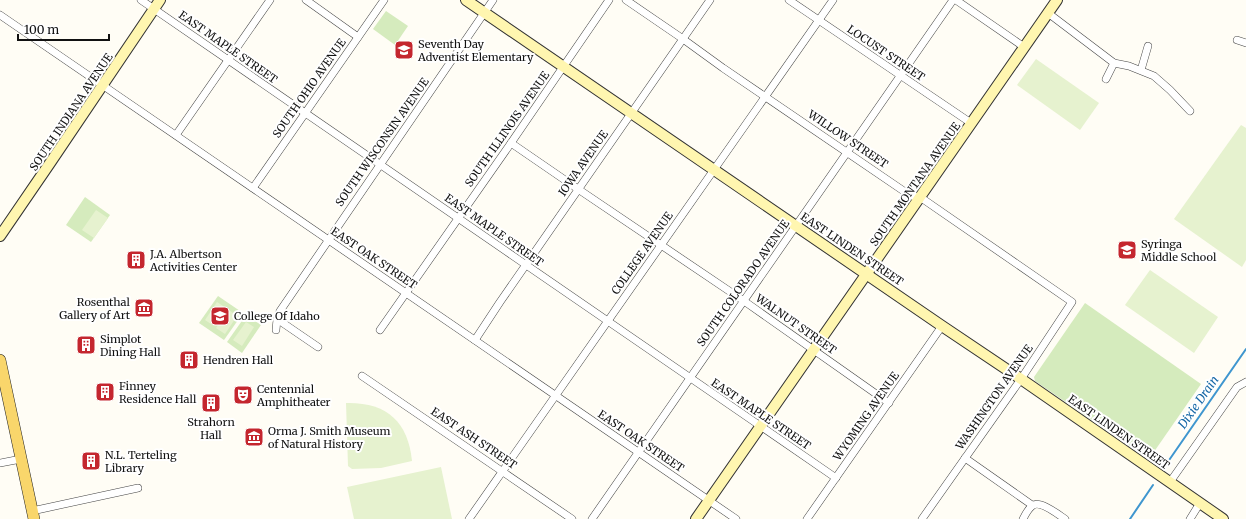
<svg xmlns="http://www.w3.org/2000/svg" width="1246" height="519" font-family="Merriweather,serif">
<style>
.green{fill:#d5ebbd}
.pitch{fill:#e6f2cf}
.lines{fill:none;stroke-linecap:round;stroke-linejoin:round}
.stream{stroke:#3f96cf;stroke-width:2}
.street-casing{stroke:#444;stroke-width:8}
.secondary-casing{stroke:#333;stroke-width:12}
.primary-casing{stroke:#222;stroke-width:12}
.street{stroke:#fff;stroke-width:7}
.secondary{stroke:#fff6b0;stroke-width:10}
.primary{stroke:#f9d66b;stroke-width:11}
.labels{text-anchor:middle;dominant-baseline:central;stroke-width:4;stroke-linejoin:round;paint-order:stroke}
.poi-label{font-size:11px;fill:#111;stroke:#fff;text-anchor:start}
.street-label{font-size:11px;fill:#111;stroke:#fff}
.water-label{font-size:12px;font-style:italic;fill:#1768a6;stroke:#fff}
</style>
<rect width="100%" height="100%" fill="#fffdf5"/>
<!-- green -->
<g class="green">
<path d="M386,11L408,26L395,45L373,29Z"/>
<path d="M85,197L110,215L91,242L66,225Z"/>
<path d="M218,296L243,313L224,340L199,323Z"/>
<path d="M1085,303L1201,384L1149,459L1035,381L1034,377Z"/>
<path d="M246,315L261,325L242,353L227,342Z"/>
</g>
<!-- pitch -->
<g class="pitch">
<path d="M1036,59L1099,103L1080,130L1017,85Z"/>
<path d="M1241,125L1246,128V260L1242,267L1174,219Z"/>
<path d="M96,210L108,218L94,238L82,230Z"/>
<path d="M1150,270L1218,317L1194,353L1125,305Z"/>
<path d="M217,302L226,308L214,326L205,320Z"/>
<path d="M229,310L237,316L225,334L216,328Z"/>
<path d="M246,322L254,327L242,346L233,340Z"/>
<path d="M346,403C386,402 408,421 412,461L381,468L352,469L348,466Z"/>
<path d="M441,467L452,519H354L347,487Z"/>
</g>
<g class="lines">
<!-- stream -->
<g class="stream">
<path d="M1165,466L1246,349"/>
<path d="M1130,519L1153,485"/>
</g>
<!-- street casing -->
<g class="street-casing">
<g id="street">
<path d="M141,0L836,478"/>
<path d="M306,0L358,37"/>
<path d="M626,0L683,39L723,68L911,196L920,197L1072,302L1021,379L922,519"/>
<path d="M789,0L971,123"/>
<path d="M956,0L1024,47"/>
<path d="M1048,13L1114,63L1129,66L1154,76L1170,90L1190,111"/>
<path d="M0,15L736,519"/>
<path d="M1237,40L1246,43"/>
<path d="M1141,70L1148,46"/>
<path d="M1106,79L1114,63"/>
<path d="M176,135L270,0"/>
<path d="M511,143L578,189L744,301L889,403"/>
<path d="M253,188L384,0"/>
<path d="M277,319L318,347"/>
<path d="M276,330L277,319L280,311L493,0"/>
<path d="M380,330L511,143L609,0"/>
<path d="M475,340L500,302L710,0"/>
<path d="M362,376L572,519"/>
<path d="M965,458L1032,505"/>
<path d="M0,463L21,459"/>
<path d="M1170,482L1237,387L1246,382"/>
<path d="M32,511L138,488"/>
<path d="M469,519L833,0"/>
<path d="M592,519L953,0"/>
<path d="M807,519L942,326"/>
<path d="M1023,519C1025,515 1028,509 1032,506C1039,499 1059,515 1065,519"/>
<path d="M1190,519L1200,503"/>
</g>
</g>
<!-- secondary casing -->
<g class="secondary-casing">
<g id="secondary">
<path d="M466,0L942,326L1021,379L1223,519"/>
<path d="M0,236L50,163L160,0"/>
<path d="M696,519L1057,0"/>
</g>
</g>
<!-- primary casing -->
<g class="primary-casing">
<path id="primary" d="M0,360L34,519"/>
</g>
<!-- street -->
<use href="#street" class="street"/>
<!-- secondary -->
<use href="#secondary" class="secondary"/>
<!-- primary -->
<use href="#primary" class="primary"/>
</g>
<!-- icons -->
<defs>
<g id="school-square" transform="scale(1)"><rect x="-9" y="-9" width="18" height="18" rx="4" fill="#c4262e" stroke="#fff"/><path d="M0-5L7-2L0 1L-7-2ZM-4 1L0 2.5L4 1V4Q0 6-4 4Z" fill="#fff"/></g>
<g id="building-square" transform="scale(1)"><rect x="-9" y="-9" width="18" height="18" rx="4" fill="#c4262e" stroke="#fff"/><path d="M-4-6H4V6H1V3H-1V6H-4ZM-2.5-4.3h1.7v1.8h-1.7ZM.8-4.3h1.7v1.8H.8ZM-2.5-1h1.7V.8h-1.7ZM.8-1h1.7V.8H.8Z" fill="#fff"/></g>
<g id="museum-square" transform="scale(1)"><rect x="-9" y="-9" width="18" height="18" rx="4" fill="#c4262e" stroke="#fff"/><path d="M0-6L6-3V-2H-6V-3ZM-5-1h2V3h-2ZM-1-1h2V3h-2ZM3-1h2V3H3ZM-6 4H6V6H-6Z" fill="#fff"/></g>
<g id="university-square" transform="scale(1)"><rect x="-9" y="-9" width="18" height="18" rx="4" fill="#c4262e" stroke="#fff"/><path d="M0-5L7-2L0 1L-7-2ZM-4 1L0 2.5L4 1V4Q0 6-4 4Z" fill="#fff"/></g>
<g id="theatre-square" transform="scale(1)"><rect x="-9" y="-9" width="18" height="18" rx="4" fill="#c4262e" stroke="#fff"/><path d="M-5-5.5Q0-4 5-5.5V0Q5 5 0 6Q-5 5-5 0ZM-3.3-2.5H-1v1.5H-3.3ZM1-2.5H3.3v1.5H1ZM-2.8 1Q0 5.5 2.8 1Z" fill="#fff"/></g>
</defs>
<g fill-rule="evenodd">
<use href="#school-square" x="404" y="50"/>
<use href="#school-square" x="1127" y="250"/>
<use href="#building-square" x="136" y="260"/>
<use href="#museum-square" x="144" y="308"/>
<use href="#university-square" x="220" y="316"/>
<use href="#building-square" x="86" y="345"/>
<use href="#building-square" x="189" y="360"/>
<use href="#building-square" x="105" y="392"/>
<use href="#theatre-square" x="243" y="395"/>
<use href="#building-square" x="211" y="403"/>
<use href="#museum-square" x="254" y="437"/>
<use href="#building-square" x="91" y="461"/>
</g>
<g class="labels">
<!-- poi labels -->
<g class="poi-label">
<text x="418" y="44">Seventh Day<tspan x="418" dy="13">Adventist Elementary</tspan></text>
<text x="1141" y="244">Syringa<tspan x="1141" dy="13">Middle School</tspan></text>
<text x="150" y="254">J.A. Albertson<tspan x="150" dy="13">Activities Center</tspan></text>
<text x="130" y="302" text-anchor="end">Rosenthal<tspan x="130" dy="13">Gallery of Art</tspan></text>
<text x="234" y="316">College Of Idaho</text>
<text x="100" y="339">Simplot<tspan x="100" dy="13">Dining Hall</tspan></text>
<text x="203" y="360">Hendren Hall</text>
<text x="119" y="386">Finney<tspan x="119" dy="13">Residence Hall</tspan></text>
<text x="257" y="389">Centennial<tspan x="257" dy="13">Amphitheater</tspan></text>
<text x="211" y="422" text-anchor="middle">Strahorn<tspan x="211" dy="13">Hall</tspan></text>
<text x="268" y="431">Orma J. Smith Museum<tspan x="268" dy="13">of Natural History</tspan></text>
<text x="105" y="455">N.L. Terteling<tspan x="105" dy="13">Library</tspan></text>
</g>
<!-- street labels -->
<g class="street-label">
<text transform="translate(228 47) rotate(35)">EAST MAPLE STREET</text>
<text transform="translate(886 53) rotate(34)">LOCUST STREET</text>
<text transform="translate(309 88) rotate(-55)">SOUTH OHIO AVENUE</text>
<text transform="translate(71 112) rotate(-56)">SOUTH INDIANA AVENUE</text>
<text transform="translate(507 129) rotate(-55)">SOUTH ILLINOIS AVENUE</text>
<text transform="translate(848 139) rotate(34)">WILLOW STREET</text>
<text transform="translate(382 142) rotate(-55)">SOUTH WISCONSIN AVENUE</text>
<text transform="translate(583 163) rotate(-55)">IOWA AVENUE</text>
<text transform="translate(915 184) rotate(-55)">SOUTH MONTANA AVENUE</text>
<text transform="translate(494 230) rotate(35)">EAST MAPLE STREET</text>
<text transform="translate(852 249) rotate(34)">EAST LINDEN STREET</text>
<text transform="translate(642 253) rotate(-55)">COLLEGE AVENUE</text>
<text transform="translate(374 258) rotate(34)">EAST OAK STREET</text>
<text transform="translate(743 283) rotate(-55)">SOUTH COLORADO AVENUE</text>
<text transform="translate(796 324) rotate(35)">WALNUT STREET</text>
<text transform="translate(994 397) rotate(-55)">WASHINGTON AVENUE</text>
<text transform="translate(761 414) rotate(34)">EAST MAPLE STREET</text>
<text transform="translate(866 416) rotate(-55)">WYOMING AVENUE</text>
<text transform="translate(1119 432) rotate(35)">EAST LINDEN STREET</text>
<text transform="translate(474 438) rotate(34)">EAST ASH STREET</text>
<text transform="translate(641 441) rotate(34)">EAST OAK STREET</text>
</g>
<!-- water labels -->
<g class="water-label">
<text transform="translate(1198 402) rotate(-55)">Dixie Drain</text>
</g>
</g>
<!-- scale -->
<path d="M18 34v6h91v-6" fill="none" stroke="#111111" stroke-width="2"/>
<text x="24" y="34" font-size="12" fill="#111111" stroke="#ffffff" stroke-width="3" paint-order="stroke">100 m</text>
</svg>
